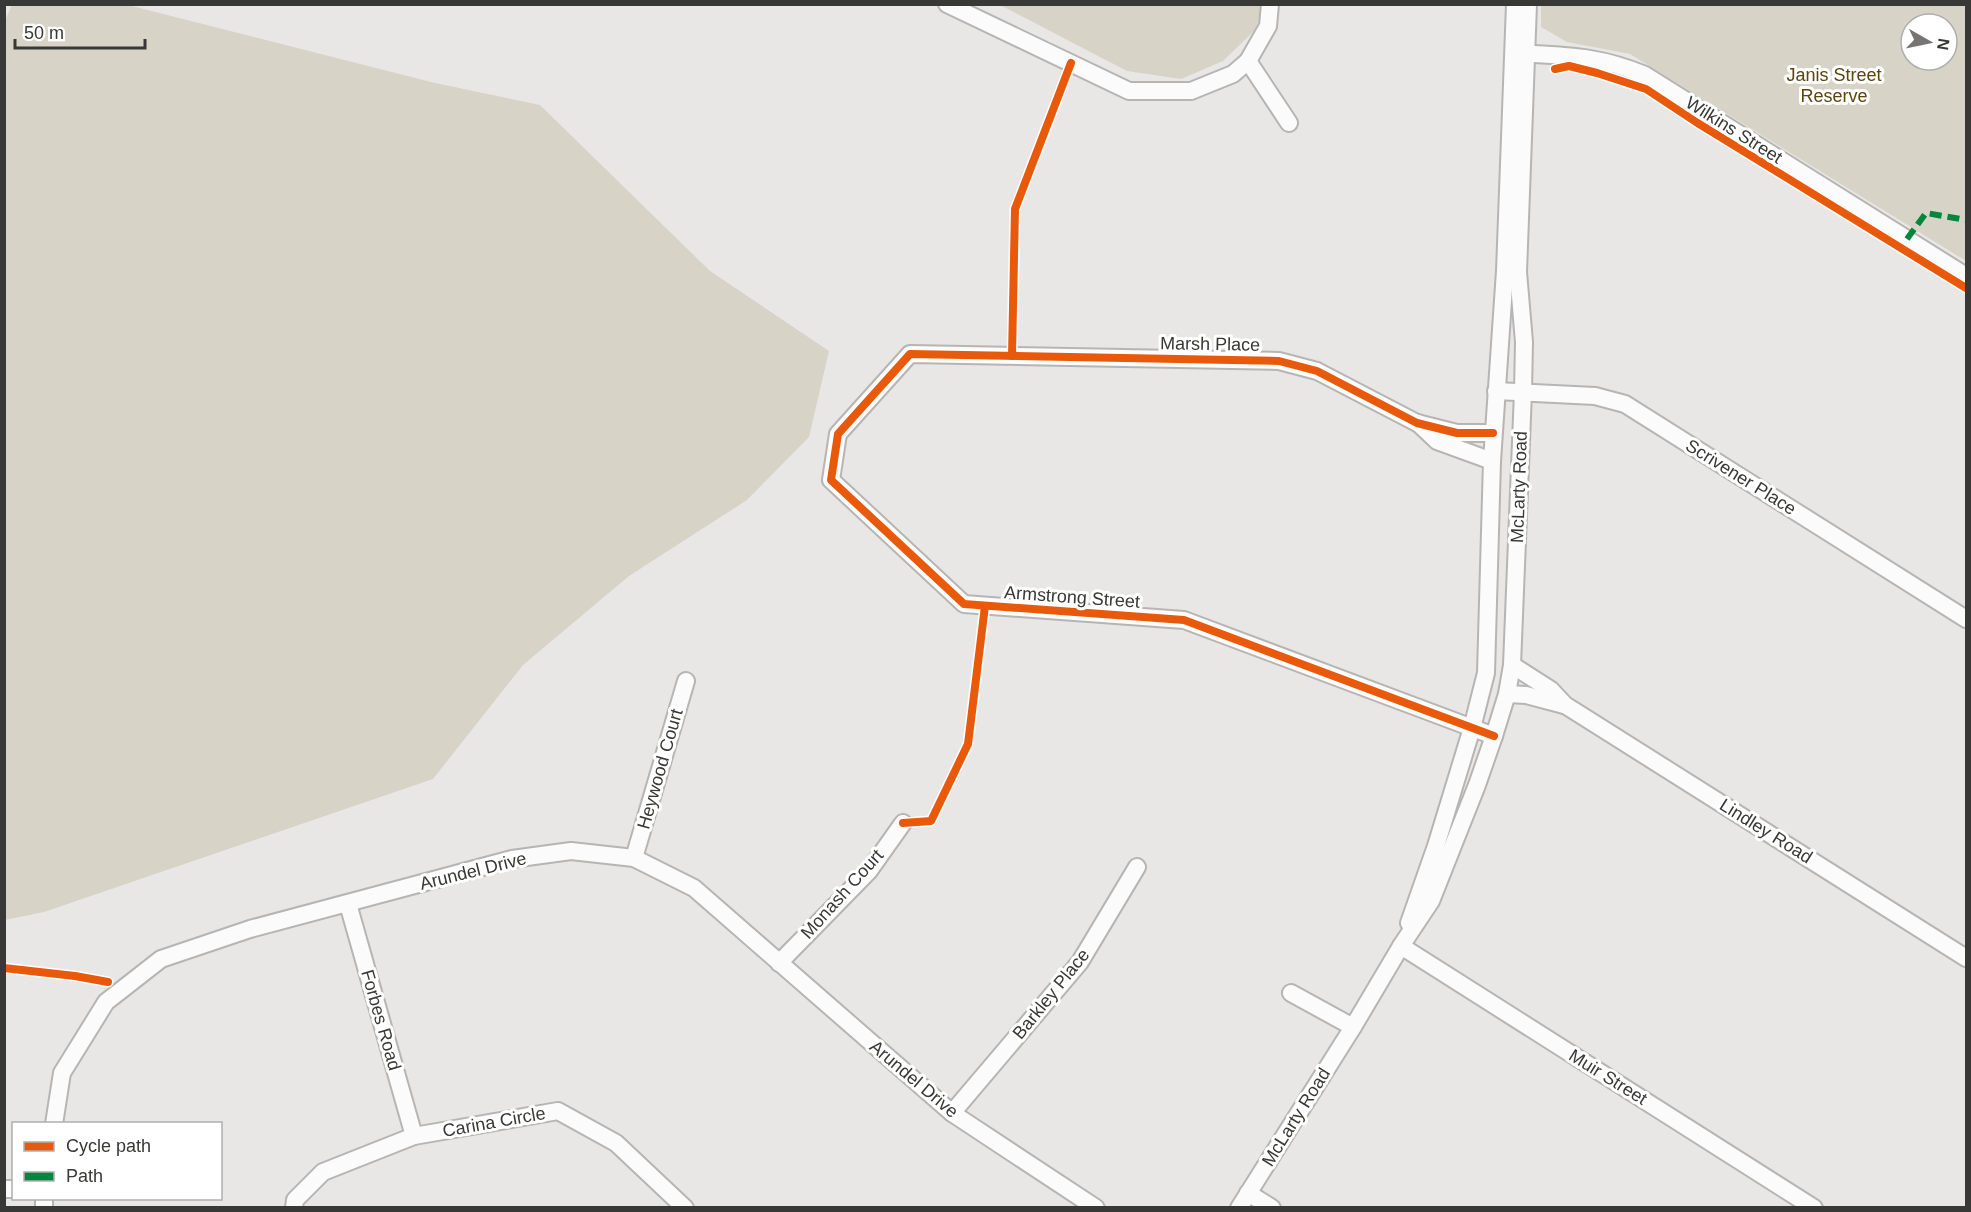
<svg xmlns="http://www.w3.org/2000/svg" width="1971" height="1212" font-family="Helvetica,sans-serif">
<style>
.green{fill:#d8d3c7;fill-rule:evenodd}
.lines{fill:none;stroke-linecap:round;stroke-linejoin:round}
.minor-casing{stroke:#b6b5b4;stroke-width:20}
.minor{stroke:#fcfbfb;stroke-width:16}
.quiet{stroke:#00873e;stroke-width:6;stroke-dasharray:12 6;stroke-linecap:butt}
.cycleway-casing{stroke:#fff;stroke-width:11}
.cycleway{stroke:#e8590c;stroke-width:8}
.labels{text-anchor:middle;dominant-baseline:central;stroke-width:6;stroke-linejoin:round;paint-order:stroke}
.park-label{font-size:18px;fill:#5a460c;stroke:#fff}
.street-label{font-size:18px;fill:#383836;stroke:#fff}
</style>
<rect width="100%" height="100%" fill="#e8e7e6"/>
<!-- green -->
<g class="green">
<path d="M12,5H128L431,82L540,105L710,271L829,351L809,437L747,500L629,576L523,665L433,779L44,912L5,920L4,23Z"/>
<path d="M1000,5H1266L1254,31L1223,61L1181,79L1127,71Z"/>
<path d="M1541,5H1966V261L1630,54L1567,42L1541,27ZM1911,24H1947V60H1911Z"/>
</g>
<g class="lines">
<!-- minor casing -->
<g class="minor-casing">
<g id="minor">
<path d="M947,4L1129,91H1191L1233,74L1248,61L1268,26L1270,4"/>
<path d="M1515,53C1566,56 1597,55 1645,75L1966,276"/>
<path d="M1248,61L1289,123"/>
<path d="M1496,391L1595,396L1625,404L1966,619"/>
<path d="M1418,423L1437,441L1492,461"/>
<path d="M1493,433H1457L1417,423L1317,371L1279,361L910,354L838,434L831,480L964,604L1184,620L1494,736"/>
<path d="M1512,665L1551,690L1565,705L1966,958"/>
<path d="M1507,694L1526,695L1564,705"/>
<path d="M634,858L686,681"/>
<path d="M348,904L414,1136"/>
<path d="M1409,923L1436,846L1472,728L1486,673L1492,461L1505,271L1515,4"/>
<path d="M1401,946L1814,1208"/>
<path d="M779,963L869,871L903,823"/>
<path d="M1291,993L1353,1027"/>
<path d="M952,1113L1080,962L1137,867"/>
<path d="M54,1124L62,1073L106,1002L161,959L250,929L512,859L571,851L634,858L694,888L952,1113L1096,1208"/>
<path d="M4,1189H14"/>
<path d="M1248,1193L1272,1208"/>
<path d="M44,1198V1208"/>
<path d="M294,1208L295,1200L323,1172L414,1136L558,1111L616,1143L685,1208"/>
<path d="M1239,1208L1353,1027L1401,946L1431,901L1477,785L1494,736L1507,694L1512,665L1523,392L1524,342L1518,272L1528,4"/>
</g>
</g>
<!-- minor -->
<use href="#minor" class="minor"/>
<!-- quiet -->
<path class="quiet" d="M1907,239L1926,213L1966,220"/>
<!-- cycleway casing -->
<g class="cycleway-casing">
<g id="cycleway">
<path d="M1555,69L1569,66L1597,73L1646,89L1696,122L1966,288"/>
<path d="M1012,356L1015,209L1071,63"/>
<path d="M1493,433H1457L1417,423L1317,371L1279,361L910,354L838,434L831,480L964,604L1184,620L1494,736"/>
<path d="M903,823L931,821L968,744L985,606"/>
<path d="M4,968L75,976L108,982"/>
</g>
</g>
<!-- cycleway -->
<use href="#cycleway" class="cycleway"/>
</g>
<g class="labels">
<!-- park labels -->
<g class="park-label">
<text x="1834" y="75">Janis Street<tspan x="1834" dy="21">Reserve</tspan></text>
</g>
<!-- street labels -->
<g class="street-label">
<text transform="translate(1734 130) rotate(32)">Wilkins Street</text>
<text transform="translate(1210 344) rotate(1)">Marsh Place</text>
<text transform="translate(1741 477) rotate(32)">Scrivener Place</text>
<text transform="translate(1519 487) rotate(-88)">McLarty Road</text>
<text transform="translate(1072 597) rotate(4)">Armstrong Street</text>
<text transform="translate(660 769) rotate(-74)">Heywood Court</text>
<text transform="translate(1766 831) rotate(32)">Lindley Road</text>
<text transform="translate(473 871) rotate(-14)">Arundel Drive</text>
<text transform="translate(842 894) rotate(-48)">Monash Court</text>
<text transform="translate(1051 994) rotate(-51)">Barkley Place</text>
<text transform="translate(381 1020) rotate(74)">Forbes Road</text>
<text transform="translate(1608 1077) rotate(32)">Muir Street</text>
<text transform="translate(914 1079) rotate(40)">Arundel Drive</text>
<text transform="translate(1296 1117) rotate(-58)">McLarty Road</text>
<text transform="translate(494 1122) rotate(-10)">Carina Circle</text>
</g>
</g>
<!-- border -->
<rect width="1971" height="1212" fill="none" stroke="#383836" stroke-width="12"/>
<!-- legend -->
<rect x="12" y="1122" width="210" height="78" fill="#ffffff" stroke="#afafaf" stroke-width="1.5"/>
<rect x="24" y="1142" width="30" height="9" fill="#e8590c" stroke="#afafaf" stroke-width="1.5"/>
<text x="66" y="1152" font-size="18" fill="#383836">Cycle path</text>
<rect x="24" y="1172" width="30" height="9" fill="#00873e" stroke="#afafaf" stroke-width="1.5"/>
<text x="66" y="1182" font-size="18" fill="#383836">Path</text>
<!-- north arrow -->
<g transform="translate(1929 42) rotate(99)"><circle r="28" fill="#ffffff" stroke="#afafaf" stroke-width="1.5"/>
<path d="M0-4.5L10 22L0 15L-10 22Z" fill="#767574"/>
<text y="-9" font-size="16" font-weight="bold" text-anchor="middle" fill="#383836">N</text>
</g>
<!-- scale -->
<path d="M15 39v9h130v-9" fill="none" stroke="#383836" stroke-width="3"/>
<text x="24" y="39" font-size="18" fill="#383836" stroke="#ffffff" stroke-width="4.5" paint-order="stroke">50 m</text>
</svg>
